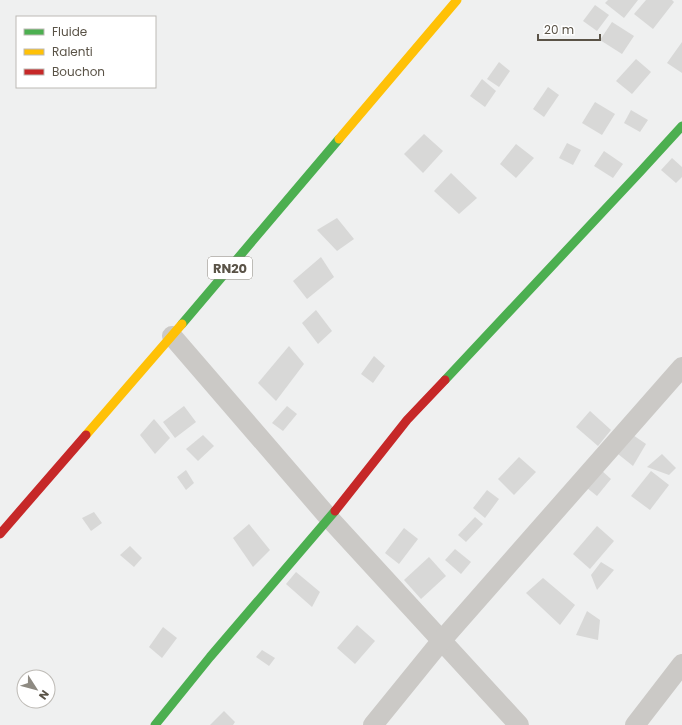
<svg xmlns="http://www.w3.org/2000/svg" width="682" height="725" font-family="Poppins,sans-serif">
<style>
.building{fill:#d8d8d7}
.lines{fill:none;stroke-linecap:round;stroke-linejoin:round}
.street{stroke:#cbc9c6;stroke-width:20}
.fast{stroke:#4caf50;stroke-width:9}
.slow{stroke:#ffc107;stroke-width:9}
.jam{stroke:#c62828;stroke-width:9}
.labels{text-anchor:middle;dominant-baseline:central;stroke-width:4;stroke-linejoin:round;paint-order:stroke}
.shield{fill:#fff;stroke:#8c877e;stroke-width:1}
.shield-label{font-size:13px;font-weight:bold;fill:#5a5347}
</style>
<rect width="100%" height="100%" fill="#eff0f0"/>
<!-- building -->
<g class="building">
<path d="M608,0H638L624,18L605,3Z"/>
<path d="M646,0H672L674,2L653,29L634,14Z"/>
<path d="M595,5L609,15L597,31L583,21Z"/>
<path d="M612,22L634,36L622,54L600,40Z"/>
<path d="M682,42V73L667,63Z"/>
<path d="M636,59L651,72L632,94L616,81Z"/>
<path d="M499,62L510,71L499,87L487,79Z"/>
<path d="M482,79L496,91L485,107L470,96Z"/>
<path d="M548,87L559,95L544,117L533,109Z"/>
<path d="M595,102L615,114L602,135L582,123Z"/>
<path d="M631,110L648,120L640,132L624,123Z"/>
<path d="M424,134L443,151L423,173L404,154Z"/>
<path d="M567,143L581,150L573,165L559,158Z"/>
<path d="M516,144L534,158L516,178L500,164Z"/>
<path d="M604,151L623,164L613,178L594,166Z"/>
<path d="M672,158L682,167V177L676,183L661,170Z"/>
<path d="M451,173L477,198L459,214L434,191Z"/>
<path d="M337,218L354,239L337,251L317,230Z"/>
<path d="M321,257L334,277L307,299L293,281Z"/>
<path d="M316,310L332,331L318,344L302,323Z"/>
<path d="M289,346L304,364L276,401L258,383Z"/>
<path d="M374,356L385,366L373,383L361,374Z"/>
<path d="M184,406L196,422L175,438L163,422Z"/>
<path d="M287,406L297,414L283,431L272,423Z"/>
<path d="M590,411L611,430L598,446L576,427Z"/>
<path d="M154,419L170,438L155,454L140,435Z"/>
<path d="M203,435L214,446L198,461L186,449Z"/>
<path d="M633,435L646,444L633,466L618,454Z"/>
<path d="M662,454L676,468L669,475L647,467Z"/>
<path d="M519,457L536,472L514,495L498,479Z"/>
<path d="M186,470L194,483L186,490L177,477Z"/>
<path d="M601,470L611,479L597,496L587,488Z"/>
<path d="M651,471L669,485L650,510L631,496Z"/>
<path d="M487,490L499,499L485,518L473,508Z"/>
<path d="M94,512L102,523L91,531L82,518Z"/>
<path d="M475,517L483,524L466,542L458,535Z"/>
<path d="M249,524L270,550L253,567L233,538Z"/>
<path d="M597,526L614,541L590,569L573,554Z"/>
<path d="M404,528L418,539L399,564L385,553Z"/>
<path d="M130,546L142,558L134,567L120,555Z"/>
<path d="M455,549L471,562L461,574L445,560Z"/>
<path d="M429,557L446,576L421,599L404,580Z"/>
<path d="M601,562L614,570L597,590L591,575Z"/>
<path d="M296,572L320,592L312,607L286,584Z"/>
<path d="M543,578L575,605L560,625L526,593Z"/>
<path d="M587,611L600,620L598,640L576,635Z"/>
<path d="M357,625L375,641L355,664L337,648Z"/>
<path d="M163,627L177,638L162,658L149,647Z"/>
<path d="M262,650L275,658L269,666L256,657Z"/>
<path d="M224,711L235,722L233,725H210Z"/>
</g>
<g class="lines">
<!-- street -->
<g class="street">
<path d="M172,336L329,518L519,725"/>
<path d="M373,725L442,640L682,367"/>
<path d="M635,725L682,664"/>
</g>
<!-- fast -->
<g class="fast">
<path d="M182,324L339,139"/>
<path d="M445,380L640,172L682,126"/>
<path d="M155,725L210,657L335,511"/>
</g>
<!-- slow -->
<g class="slow">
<path d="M339,139L457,0"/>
<path d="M86,435L182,324"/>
</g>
<!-- jam -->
<g class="jam">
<path d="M335,511L407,420L445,380"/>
<path d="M0,534L86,435"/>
</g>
</g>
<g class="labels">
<!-- shield labels -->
<rect class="shield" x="208" y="257" width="44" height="22" rx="3"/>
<g class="shield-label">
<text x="230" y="268">RN20</text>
</g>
</g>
<!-- legend -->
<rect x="16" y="16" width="140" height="72" fill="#ffffff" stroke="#bdbab5"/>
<rect x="24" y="29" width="20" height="6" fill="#4caf50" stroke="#bdbab5"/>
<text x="52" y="36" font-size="12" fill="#5a5347">Fluide</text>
<rect x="24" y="49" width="20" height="6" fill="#ffc107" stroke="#bdbab5"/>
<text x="52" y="56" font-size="12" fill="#5a5347">Ralenti</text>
<rect x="24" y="69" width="20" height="6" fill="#c62828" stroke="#bdbab5"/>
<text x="52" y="76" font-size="12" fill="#5a5347">Bouchon</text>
<!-- north arrow -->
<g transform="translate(36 689) rotate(126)"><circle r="19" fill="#ffffff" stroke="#bdbab5"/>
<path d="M0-3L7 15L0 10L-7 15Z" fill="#8e8a82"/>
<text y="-6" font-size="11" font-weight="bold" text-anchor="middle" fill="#5a5347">N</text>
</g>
<!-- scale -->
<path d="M538 34v6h62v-6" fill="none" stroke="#5a5347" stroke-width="2"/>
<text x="544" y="34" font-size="12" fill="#5a5347" stroke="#ffffff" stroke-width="3" paint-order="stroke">20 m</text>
</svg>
